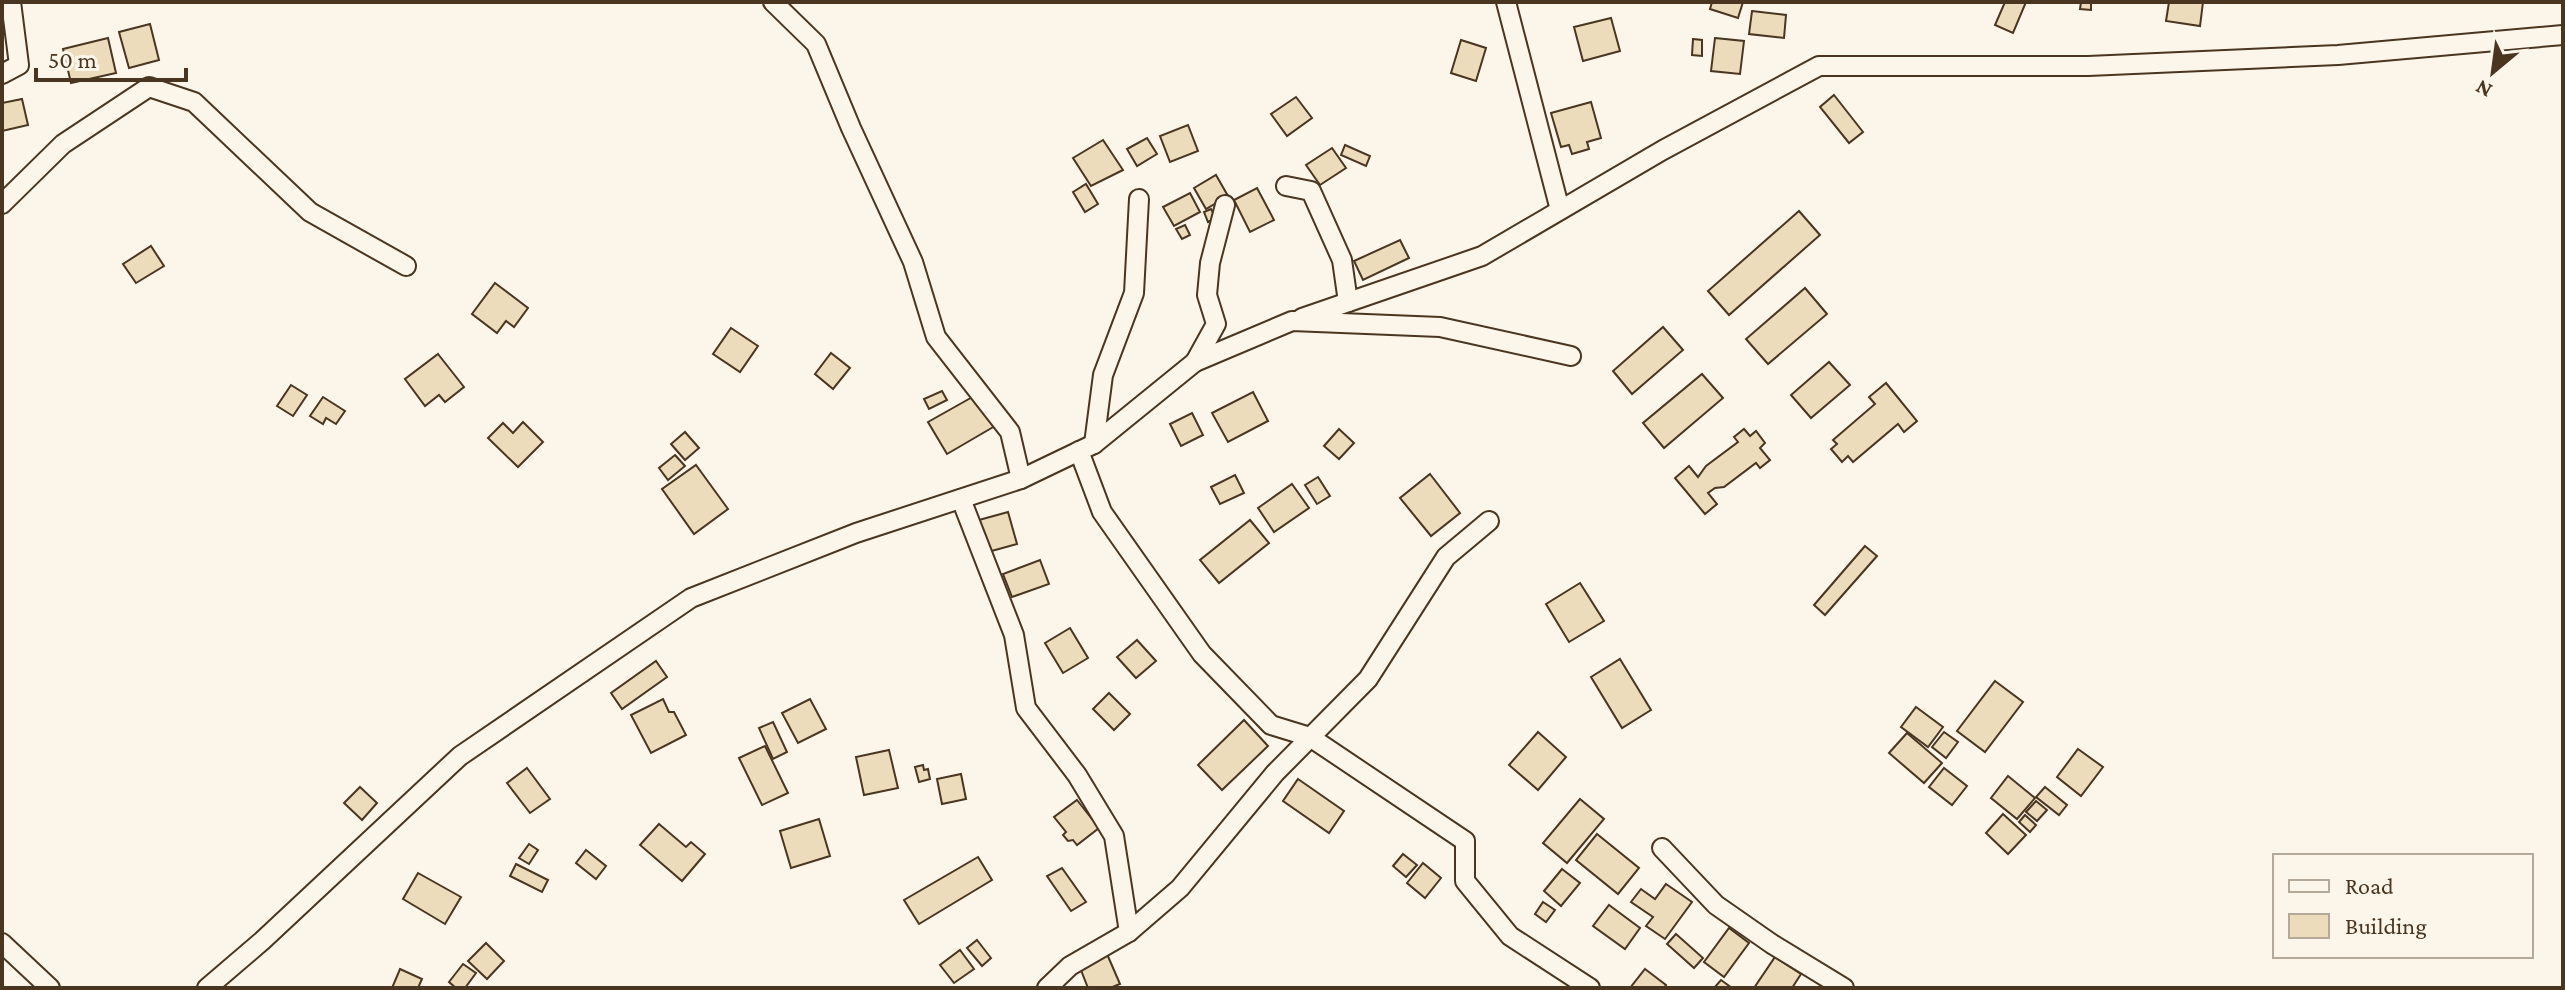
<svg xmlns="http://www.w3.org/2000/svg" width="2565" height="990" font-family="'Crimson Pro',serif">
<style>
.building{fill:#ecdcbc;stroke:#4a3520;stroke-width:2}
.lines{fill:none;stroke-linecap:round;stroke-linejoin:round}
.minor-casing{stroke:#4a3520;stroke-width:22}
.minor{stroke:#fbf6e9;stroke-width:18}
</style>
<rect width="100%" height="100%" fill="#fbf6e9"/>
<!-- building -->
<g class="building">
<path d="M1712,2H1743L1738,18L1710,9Z"/>
<path d="M2005,2H2026L2013,33L1995,25Z"/>
<path d="M2081,2H2091V10L2080,9Z"/>
<path d="M2169,2H2203L2200,26L2166,21Z"/>
<path d="M1752,11L1786,15L1784,38L1749,34Z"/>
<path d="M1611,18L1620,51L1583,61L1574,27Z"/>
<path d="M150,24L159,60L129,68L119,32Z"/>
<path d="M108,38L116,73L71,83L63,49Z"/>
<path d="M1715,38L1744,41L1740,74L1711,71Z"/>
<path d="M1693,39L1702,40V56L1692,55Z"/>
<path d="M1461,40L1486,48L1476,81L1451,73Z"/>
<path d="M1834,95L1863,132L1849,143L1820,107Z"/>
<path d="M1296,97L1312,118L1287,136L1271,114Z"/>
<path d="M22,99L28,125L2,131V103Z"/>
<path d="M1591,102L1601,138L1587,142L1589,149L1572,154L1569,145L1561,147L1551,113Z"/>
<path d="M1188,125L1198,151L1170,162L1160,136Z"/>
<path d="M1147,138L1157,154L1137,166L1127,149Z"/>
<path d="M1103,140L1123,170L1091,186L1073,158Z"/>
<path d="M1345,145L1370,156L1366,166L1341,155Z"/>
<path d="M1332,148L1346,168L1320,185L1306,165Z"/>
<path d="M1216,175L1228,196L1206,209L1194,188Z"/>
<path d="M1086,184L1098,204L1085,212L1073,192Z"/>
<path d="M1257,188L1274,220L1250,232L1234,200Z"/>
<path d="M1190,193L1200,212L1174,226L1163,207Z"/>
<path d="M1211,209L1216,218L1208,222L1204,212Z"/>
<path d="M1799,211L1820,235L1729,315L1708,291Z"/>
<path d="M1185,225L1190,235L1182,239L1176,229Z"/>
<path d="M1400,240L1409,258L1363,280L1354,261Z"/>
<path d="M151,246L164,266L136,283L123,264Z"/>
<path d="M495,283L528,308L514,327L506,321L497,333L472,314Z"/>
<path d="M1805,288L1827,314L1768,364L1746,339Z"/>
<path d="M1663,327L1683,350L1632,394L1613,371Z"/>
<path d="M731,328L758,346L740,372L713,354Z"/>
<path d="M831,353L850,368L833,389L815,374Z"/>
<path d="M438,354L464,387L445,402L439,395L425,406L405,379Z"/>
<path d="M1829,362L1850,385L1811,418L1791,395Z"/>
<path d="M1702,374L1723,398L1664,448L1643,423Z"/>
<path d="M1886,383L1917,421L1904,432L1898,424L1853,462L1848,456L1842,462L1831,449L1837,444L1833,440L1875,404L1869,397Z"/>
<path d="M291,385L307,395L293,416L277,406Z"/>
<path d="M942,391L947,400L929,409L924,399Z"/>
<path d="M1253,392L1268,421L1228,442L1212,413Z"/>
<path d="M976,395L995,426L947,454L928,422Z"/>
<path d="M323,397L345,411L336,424L326,418L323,424L310,416Z"/>
<path d="M1192,413L1203,435L1181,446L1170,424Z"/>
<path d="M523,422L543,442L518,467L488,438L503,423L513,433Z"/>
<path d="M1339,429L1354,443L1339,459L1324,446Z"/>
<path d="M1744,429L1750,436L1756,431L1765,443L1760,448L1770,460L1760,468L1756,463L1724,487L1715,488L1708,493L1717,504L1705,514L1675,478L1689,466L1698,477L1706,466L1738,442L1734,437Z"/>
<path d="M685,432L699,448L685,460L671,444Z"/>
<path d="M675,455L685,466L668,480L659,468Z"/>
<path d="M696,465L728,509L694,534L662,489Z"/>
<path d="M1430,474L1460,513L1431,536L1400,498Z"/>
<path d="M1235,475L1244,493L1220,504L1211,487Z"/>
<path d="M1318,477L1330,496L1317,504L1305,485Z"/>
<path d="M1292,484L1309,508L1274,532L1258,508Z"/>
<path d="M1008,512L1017,544L988,552L979,520Z"/>
<path d="M1250,520L1269,543L1219,583L1200,560Z"/>
<path d="M1865,546L1877,556L1825,615L1814,605Z"/>
<path d="M1040,560L1049,584L1012,597L1003,574Z"/>
<path d="M1580,583L1604,621L1569,642L1546,604Z"/>
<path d="M1070,628L1088,658L1063,673L1045,643Z"/>
<path d="M1137,640L1156,661L1136,678L1117,657Z"/>
<path d="M1620,659L1651,710L1622,728L1591,677Z"/>
<path d="M656,661L667,677L622,709L611,693Z"/>
<path d="M1995,681L2023,702L1985,752L1957,731Z"/>
<path d="M1109,693L1130,714L1114,730L1093,709Z"/>
<path d="M663,699L669,712H674L686,735L651,753L631,715Z"/>
<path d="M810,699L826,729L798,743L782,713Z"/>
<path d="M1916,707L1943,727L1928,747L1901,727Z"/>
<path d="M1244,720L1268,746L1222,790L1198,765Z"/>
<path d="M773,722L787,752L773,759L759,728Z"/>
<path d="M1538,732L1566,757L1538,790L1509,765Z"/>
<path d="M1944,732L1958,742L1946,758L1932,747Z"/>
<path d="M1907,733L1942,763L1924,783L1889,753Z"/>
<path d="M765,746L788,793L762,805L739,758Z"/>
<path d="M2078,749L2103,767L2081,796L2057,777Z"/>
<path d="M889,750L898,788L864,795L856,757Z"/>
<path d="M923,765L924,770L928,769L930,779L919,782L915,767Z"/>
<path d="M527,768L550,799L530,813L507,783Z"/>
<path d="M1944,768L1967,786L1952,805L1929,787Z"/>
<path d="M961,774L966,799L942,804L937,779Z"/>
<path d="M2008,776L2035,798L2017,819L1991,798Z"/>
<path d="M1298,779L1344,811L1329,833L1283,801Z"/>
<path d="M360,787L377,803L362,820L344,803Z"/>
<path d="M2045,787L2067,805L2059,815L2036,797Z"/>
<path d="M1580,799L1604,819L1567,863L1543,843Z"/>
<path d="M1077,800L1099,828L1077,845L1073,840L1068,841L1063,835L1066,832L1054,817Z"/>
<path d="M2036,801L2047,810L2037,821L2026,812Z"/>
<path d="M2003,814L2026,835L2008,854L1986,833Z"/>
<path d="M2025,815L2036,825L2030,832L2019,822Z"/>
<path d="M819,819L830,856L791,868L780,831Z"/>
<path d="M659,824L686,847L691,842L705,854L682,881L640,845Z"/>
<path d="M1597,834L1639,868L1618,894L1576,860Z"/>
<path d="M529,844L538,850L529,864L519,858Z"/>
<path d="M586,850L606,866L596,879L576,863Z"/>
<path d="M1403,854L1417,865L1406,877L1393,866Z"/>
<path d="M978,857L992,880L919,924L904,900Z"/>
<path d="M1423,863L1441,878L1425,898L1407,883Z"/>
<path d="M516,864L548,880L542,892L510,876Z"/>
<path d="M1062,868L1086,902L1071,911L1047,876Z"/>
<path d="M1562,869L1580,883L1561,906L1544,891Z"/>
<path d="M418,873L461,897L445,924L403,899Z"/>
<path d="M1666,884L1692,902L1665,939L1646,926L1653,917L1631,902L1641,889L1655,899Z"/>
<path d="M1543,902L1555,910L1546,922L1535,914Z"/>
<path d="M1609,905L1640,928L1625,949L1593,926Z"/>
<path d="M1729,928L1749,943L1724,977L1704,962Z"/>
<path d="M1676,934L1703,958L1694,968L1667,944Z"/>
<path d="M977,940L991,958L982,966L967,948Z"/>
<path d="M486,943L504,961L487,979L468,961Z"/>
<path d="M960,950L974,969L954,983L940,965Z"/>
<path d="M1107,954L1120,984L1110,988H1088L1079,965Z"/>
<path d="M1775,957L1801,974L1792,988H1754Z"/>
<path d="M463,964L476,973L465,988H456L449,982Z"/>
<path d="M400,969L422,979L418,988H392Z"/>
<path d="M1645,969L1666,985L1664,988H1630Z"/>
<path d="M1721,980L1732,988H1714Z"/>
</g>
<g class="lines">
<!-- minor casing -->
<g class="minor-casing">
<g id="minor">
<path d="M773,2L816,44L851,128L913,262L936,337L1010,432L1021,479"/>
<path d="M1506,2L1560,210"/>
<path d="M2,74L19,65L11,2"/>
<path d="M1286,186L1311,191L1342,260L1348,302"/>
<path d="M2,204L63,144L149,87L194,102L310,212L406,266"/>
<path d="M1302,318L1482,256L1663,150L1819,66H2088L2338,55L2563,35"/>
<path d="M1195,362L1216,324L1207,295L1210,263L1225,205"/>
<path d="M1094,444L1103,375L1134,293L1139,199"/>
<path d="M1079,451L1102,512L1202,654L1271,725L1310,737L1465,841V881L1510,936L1590,988"/>
<path d="M961,499L1014,635L1026,708L1077,775L1114,836L1129,932"/>
<path d="M1662,848L1716,905L1772,944L1844,988"/>
<path d="M2,943L50,988"/>
<path d="M207,988L262,941L460,756L691,598L856,533L1021,479L1094,444L1195,362L1292,321L1440,327L1571,356"/>
<path d="M1047,988L1070,966L1129,932L1180,888L1275,773L1368,679L1446,557L1489,521"/>
</g>
</g>
<!-- minor -->
<use href="#minor" class="minor"/>
</g>
<!-- border -->
<rect width="2565" height="990" fill="none" stroke="#4a3520" stroke-width="8"/>
<!-- legend -->
<rect x="2273" y="854" width="260" height="104" fill="#fbf6e9" stroke="#b4a999" stroke-width="2"/>
<rect x="2289" y="880" width="40" height="12" fill="#fbf6e9" stroke="#b4a999" stroke-width="2"/>
<text x="2345" y="894" font-size="24" fill="#4a3520">Road</text>
<rect x="2289" y="914" width="40" height="24" fill="#ecdcbc" stroke="#b4a999" stroke-width="2"/>
<text x="2345" y="934" font-size="24" fill="#4a3520">Building</text>
<!-- north arrow -->
<g transform="translate(2493 72) rotate(209)" stroke="#fbf6e9" stroke-width="6" paint-order="stroke">
<path d="M0-6L14 30L0 20L-14 30Z" fill="#4a3520"/>
<text y="-12" font-size="22" font-weight="bold" text-anchor="middle" fill="#4a3520">N</text>
</g>
<!-- scale -->
<path d="M36 68v12h150v-12" fill="none" stroke="#4a3520" stroke-width="4"/>
<text x="48" y="68" font-size="24" fill="#4a3520" stroke="#fbf6e9" stroke-width="6" paint-order="stroke">50 m</text>
</svg>
